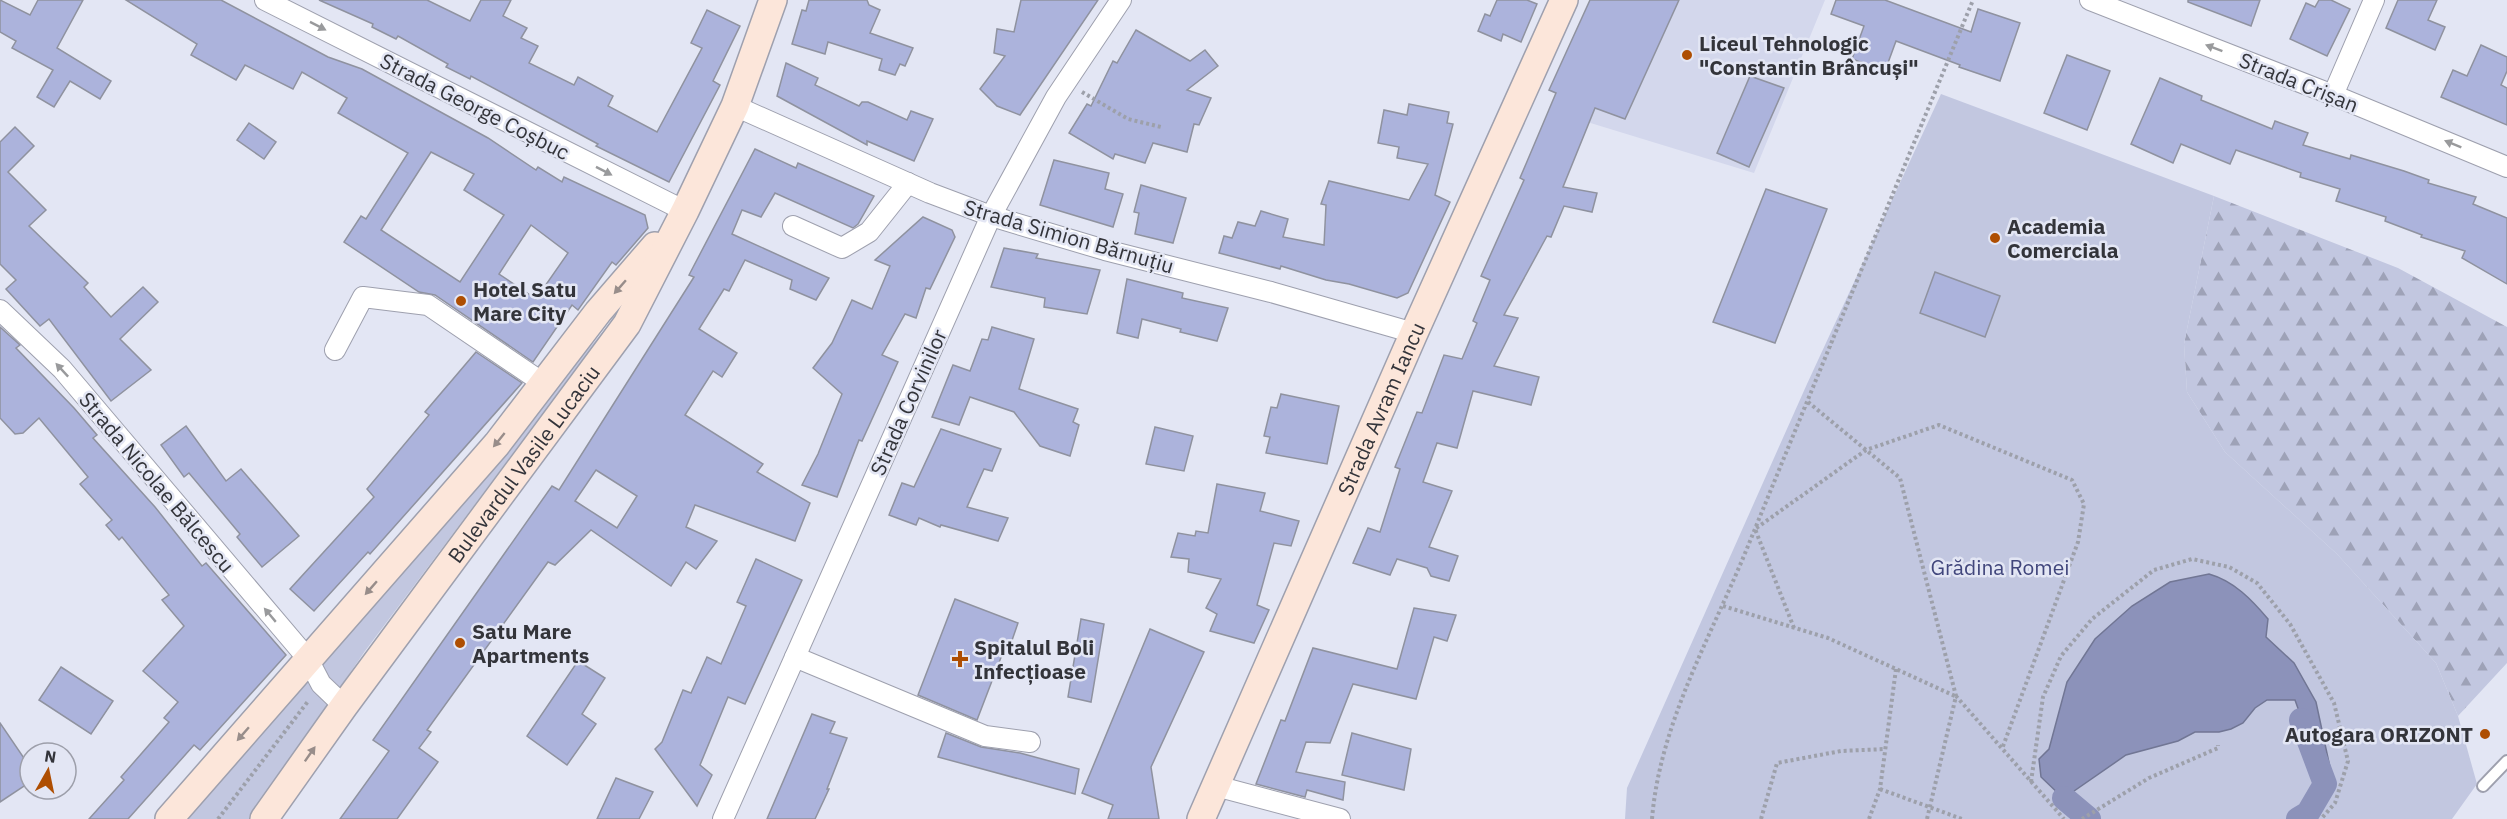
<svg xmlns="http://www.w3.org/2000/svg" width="2507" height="819" font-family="'IBM Plex Sans',sans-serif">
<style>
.built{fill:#d3d7ec}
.forest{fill:url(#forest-firs)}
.green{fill:#c2c7e0}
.water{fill:#8c92ba;stroke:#717694;stroke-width:1.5}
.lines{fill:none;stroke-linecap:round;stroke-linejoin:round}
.canal{stroke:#8c92ba;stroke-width:24}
.building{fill:#acb3dc;stroke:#8f929f;stroke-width:1.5;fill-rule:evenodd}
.lane-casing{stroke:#9ea0ae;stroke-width:14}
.street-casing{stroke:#9ea0ae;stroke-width:22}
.secondary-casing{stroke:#9ea0ae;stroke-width:30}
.path{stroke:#9da0aa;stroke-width:4;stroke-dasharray:3 3;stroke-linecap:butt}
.lane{stroke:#fff;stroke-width:10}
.street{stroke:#fff;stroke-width:20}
.secondary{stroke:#fce6da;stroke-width:27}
.oneway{fill:#999a9c}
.oneway2{fill:#988d8a}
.poi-dot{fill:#ae4e02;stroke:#e3e6f4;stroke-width:2}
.labels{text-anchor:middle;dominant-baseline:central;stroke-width:5;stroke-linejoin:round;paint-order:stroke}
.poi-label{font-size:21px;font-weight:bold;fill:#33343a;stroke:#e3e6f4;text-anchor:start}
.street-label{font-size:21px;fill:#33343a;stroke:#e3e6f4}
.park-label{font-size:21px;fill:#41467c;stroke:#e3e6f4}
</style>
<defs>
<pattern id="forest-firs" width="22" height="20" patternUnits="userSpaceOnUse" patternTransform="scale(1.5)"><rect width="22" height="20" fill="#c2c7e0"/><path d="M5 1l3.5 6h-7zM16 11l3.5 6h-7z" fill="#9ea2b7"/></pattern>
</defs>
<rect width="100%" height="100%" fill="#e3e6f4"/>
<!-- built -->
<path class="built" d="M1595,0H1825L1754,173L1548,110Z"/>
<!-- forest -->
<path class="forest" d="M2214,196L2398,268L2507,327V663L2458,716L2436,663L2337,554L2225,452L2187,392L2184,344Z"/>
<!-- green -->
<g class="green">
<path d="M1941,94L2214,196L2184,344L2187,392L2225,452L2337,554L2436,663L2458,716L2477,784L2452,819H1625L1627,788L1807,384Z"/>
<path d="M614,319L365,651L250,819H182Z"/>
</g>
<!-- water -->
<path class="water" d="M2209,574C2234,581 2252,600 2268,619L2266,637L2294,663L2316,702L2334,786L2313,819H2298L2308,813L2325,784L2295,700H2267L2255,708L2243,723L2231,729L2219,732H2195L2178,741L2126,755L2064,798L2088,819H2085L2041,777L2039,759L2049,749L2067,682L2095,639L2132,606L2170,582Z"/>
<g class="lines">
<!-- canal -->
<g class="canal">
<path d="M2064,798L2089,819"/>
<path d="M2298,819L2308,813L2325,784L2301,720"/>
</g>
</g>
<!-- building -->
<g class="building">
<path d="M0,0L30,15L38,0H83L57,48L111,81L100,99L70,81L54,107L37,97L53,70L12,48L16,41L0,32Z"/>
<path d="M126,0H221L328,57L362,69L488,138L536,170L538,167L562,182L564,177L645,215L648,228L616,265L612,262L578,310L572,305L533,362L435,295L419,292L344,242L361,216L366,219L408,153L338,113L347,98L302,72L293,89L245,65L236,80L191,55L197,44ZM431,152L474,174L464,190L504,215L460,282L381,230ZM531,225L568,253L536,299L499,274Z"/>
<path d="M319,0H427L470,21L481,0H511L503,16L527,28L521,38L538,46L529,63L574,85L578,77L613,96L608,106L657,132L702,48L691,43L707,10L740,26L713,81L720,85L669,182L596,146L598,144L471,76L470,79L446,67L448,64L398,36L396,39L372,27L373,24Z"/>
<path d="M809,0H867L869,5L880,10L870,33L913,48L905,66L900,64L895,75L879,70L882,59L828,42L825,54L792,44L802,10L806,11Z"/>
<path d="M1021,0H1098L1020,115L997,106L980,89L1005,56L994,53L997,29L1014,32Z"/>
<path d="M1497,0H1527L1537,4L1521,42L1503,34L1501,41L1478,31L1485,14L1490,16Z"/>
<path d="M1590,0H1679L1625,119L1595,108L1563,187L1597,193L1592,212L1564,206L1551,237L1547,236L1504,315L1518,318L1494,366L1539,377L1531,405L1473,391L1457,448L1437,443L1423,482L1452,491L1429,547L1458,556L1449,581L1431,576L1427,568L1397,559L1390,575L1353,563L1368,528L1380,532L1400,469L1395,467L1417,412L1422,413L1444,355L1462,359L1477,323L1473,321L1490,280L1481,276L1524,180L1520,178L1556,93L1549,90Z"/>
<path d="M1836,0H1885L1971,32L1978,9L2020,23L2000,81L1959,67L1960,65L1896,41L1885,71L1852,59L1864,26L1831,14Z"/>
<path d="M2188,0H2260L2251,26L2188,2Z"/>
<path d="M2319,0H2331L2350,9L2327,56L2290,39L2306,3L2315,7Z"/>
<path d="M2398,0H2437L2428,20L2445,27L2435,50L2386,28Z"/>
<path d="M1136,30L1190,61L1205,50L1218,66L1187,90L1211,98L1199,125L1194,124L1187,152L1153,143L1145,163L1115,154L1113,159L1069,133L1087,104L1091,106L1113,61L1117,63Z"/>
<path d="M2481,45L2507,57V71L2501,85L2507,88V125L2441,97L2453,70L2467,76Z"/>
<path d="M2067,55L2110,71L2087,130L2044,113Z"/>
<path d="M786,63L818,78L815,85L859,106L862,102H868L907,120L911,111L933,119L914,161L867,141V145L777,96Z"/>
<path d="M1750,76L1784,88L1749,167L1717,153Z"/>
<path d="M2160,78L2202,96L2201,100L2272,129L2275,121L2308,133L2303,145L2350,159L2351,155L2404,171L2429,180L2428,183L2476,197L2473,204L2507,218V284L2462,258L2465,251L2421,237L2422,235L2385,221L2386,217L2336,201L2340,189L2300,177L2301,173L2236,150L2230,164L2181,144L2173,163L2131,144Z"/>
<path d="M1409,104L1449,112L1447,123L1453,124L1435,195L1450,202L1408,293L1397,298L1349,284L1326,280L1281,266L1280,269L1219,253L1224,236L1232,238L1238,222L1255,226L1261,211L1288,219L1283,237L1324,245L1326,205L1321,204L1329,181L1409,200L1428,164L1397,158L1399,147L1378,143L1384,110L1407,115Z"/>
<path d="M249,123L276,142L264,159L237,140Z"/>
<path d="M15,127L34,146L8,172L46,210L29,226L88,283L84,287L111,317L143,287L158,302L120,339L151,370L111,401L49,319L40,326L6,289L16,280L0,264V142Z"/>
<path d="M755,149L796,168L798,163L874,196L858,224L853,228L775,193L761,217L742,210L732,234L829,278L816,300L790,289L792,280L745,260L729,291L724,289L699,329L737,353L722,377L713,371L685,415L763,464L757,472L810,503L795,541L695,505L686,527L717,541L696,569L686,562L671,586L591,530L555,565L548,562L427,730L431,732L419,748L438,762L397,819H340L389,751L373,740L552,486L559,490L694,277L689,275ZM596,470L637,496L617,528L575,501Z"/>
<path d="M1054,160L1109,173L1105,189L1123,194L1113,227L1040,205Z"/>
<path d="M1141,185L1186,198L1173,243L1135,234L1139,213L1134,212Z"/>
<path d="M1766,189L1827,209L1775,343L1713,322Z"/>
<path d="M923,217L952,230L955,237L930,289L926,288L916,318L905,314L882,355L898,362L862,441L859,440L837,497L802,485L818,454L842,394L813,368L832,343L852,300L872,309L890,266L875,260Z"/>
<path d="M1004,248L1038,254L1036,258L1100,270L1087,314L1044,307L1045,298L991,287Z"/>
<path d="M1935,272L2000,296L1985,337L1920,313Z"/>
<path d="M1127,279L1183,293L1182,298L1228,308L1217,341L1180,332L1181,329L1142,319L1138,338L1117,333Z"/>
<path d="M0,327L20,345L16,348L74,408L97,435L93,438L155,507L202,566L206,563L286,655L200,750L194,745L128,819H89L124,780L121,777L169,722L164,718L178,702L143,671L184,626L162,600L169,595L122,537L119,540L106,525L112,520L80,484L88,477L39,418L23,433L15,434L0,418Z"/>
<path d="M992,327L1034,339L1019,389L1078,409L1073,422L1079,425L1070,456L1040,446L1014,412L970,397L959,425L932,417L953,365L970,371L982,339L988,340Z"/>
<path d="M476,352L522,383L370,554L368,552L314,611L290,589L374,497L367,489L429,415L425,412Z"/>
<path d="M1281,394L1339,406L1327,464L1266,453L1270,437L1264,436L1271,407L1277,408Z"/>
<path d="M186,426L226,481L241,469L299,536L262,567L237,537L240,534L189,473L184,477L161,445Z"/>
<path d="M1155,427L1193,436L1184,471L1146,464Z"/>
<path d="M941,429L1001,449L992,471L984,469L967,507L1008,518L998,541L941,525L940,527L919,518L916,525L889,515L902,483L914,487Z"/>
<path d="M1217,484L1265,493L1260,511L1299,521L1291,546L1274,543L1257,605L1269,610L1254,643L1210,631L1217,614L1206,608L1221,579L1188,572L1189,559L1171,557L1178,533L1195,536L1196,531L1208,533Z"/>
<path d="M756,559L802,580L745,704L728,697L700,765L712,775L697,806L655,749L662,742L683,690L691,693L707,657L721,664L746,606L737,602Z"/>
<path d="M955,599L1018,623L1009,649L1005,647L977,720L918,695Z"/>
<path d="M1414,608L1456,615L1447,641L1434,637L1416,699L1353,684L1330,743L1306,742L1296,772L1345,782L1343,800L1307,790L1305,797L1256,784L1281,720L1285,721L1313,648L1397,669Z"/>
<path d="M1081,619L1104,624L1091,702L1068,697Z"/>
<path d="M1150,629L1204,652L1151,767L1159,819H1108L1113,805L1082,793Z"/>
<path d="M578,661L605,678L582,714L596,724L567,765L527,736Z"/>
<path d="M61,667L113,701L91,734L39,700Z"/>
<path d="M812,714L835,722L830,733L847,738L827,789H829L815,819H767Z"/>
<path d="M0,723L30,767V782L0,802Z"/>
<path d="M946,733L981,747L1020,753L1079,769L1075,794L938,757Z"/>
<path d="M1352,733L1411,749L1404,790L1342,775Z"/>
<path d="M616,778L653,792L639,819H597Z"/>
</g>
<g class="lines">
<!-- lane casing -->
<g class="lane-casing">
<path id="lane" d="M2483,786L2507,761"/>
</g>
<!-- street casing -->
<g class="street-casing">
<g id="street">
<path d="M265,0L685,211"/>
<path d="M2090,0L2333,95L2507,167"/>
<path d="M2333,95L2374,0"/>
<path d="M735,106L930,193L991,216L1105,250L1271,292L1414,333"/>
<path d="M793,226L842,248L869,232L908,183"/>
<path d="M0,310L62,369L308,659L321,684L344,706"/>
<path d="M335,350L363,297L428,305L543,383"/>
<path d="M795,657L985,736L1030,742"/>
<path d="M1216,786L1340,819"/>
<path d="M723,819L991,216L1056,97L1121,0"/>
</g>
</g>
<!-- secondary casing -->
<g class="secondary-casing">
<g id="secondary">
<path d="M169,819L497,444L598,312L655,246"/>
<path id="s1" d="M264,819L344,706L627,324L685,211L735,106L773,0"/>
<path id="s2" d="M1201,819L1414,333L1564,0"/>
</g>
</g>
<!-- path -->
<g class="path">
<path d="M1082,92L1128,119L1161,127"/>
<path d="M1808,402L1900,478L1956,696"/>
<path d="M1723,606L1828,638L1955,696"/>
<path d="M1794,628L1755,529L1866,450L1939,425L2072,480L2084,504L2078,542L2002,749"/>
<path d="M2031,782L2043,697L2061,656L2092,619L2154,570L2192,559L2229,567L2257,583L2290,624L2334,703L2348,761L2335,803L2321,819"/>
<path d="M1880,789L1962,819"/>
<path d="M218,819L309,700"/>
<path d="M1652,819C1660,722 1712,635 1748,546C1822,364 1898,182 1973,0"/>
<path d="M1761,819L1777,763L1841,751L1885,749"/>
<path d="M1869,819L1880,789L1896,669"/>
<path d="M1927,819L1956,696L2064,819"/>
<path d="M2082,819L2149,778L2218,748V745"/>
</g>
<!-- lane -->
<use href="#lane" class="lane"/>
<!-- street -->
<use href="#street" class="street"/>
<!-- secondary -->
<use href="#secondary" class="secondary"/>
</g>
<!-- one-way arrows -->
<defs><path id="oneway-solid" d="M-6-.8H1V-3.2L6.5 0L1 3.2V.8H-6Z" transform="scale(1.5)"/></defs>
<g class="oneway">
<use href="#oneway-solid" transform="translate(318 26) rotate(27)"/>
<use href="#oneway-solid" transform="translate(2214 48) rotate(-159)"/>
<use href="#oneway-solid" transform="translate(2453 144) rotate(-158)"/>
<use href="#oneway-solid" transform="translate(604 171) rotate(27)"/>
<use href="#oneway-solid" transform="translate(62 370) rotate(-133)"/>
<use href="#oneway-solid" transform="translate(270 615) rotate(-130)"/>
</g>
<g class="oneway2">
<use href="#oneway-solid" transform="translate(620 287) rotate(131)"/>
<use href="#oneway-solid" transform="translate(499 440) rotate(129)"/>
<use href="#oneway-solid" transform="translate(371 588) rotate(131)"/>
<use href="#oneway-solid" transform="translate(243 734) rotate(131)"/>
<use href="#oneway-solid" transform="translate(310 754) rotate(-55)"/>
</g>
<!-- markers -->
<g class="poi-dot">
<circle cx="1687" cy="55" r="6"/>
<circle cx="1995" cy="238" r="6"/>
<circle cx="461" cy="301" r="6"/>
<circle cx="460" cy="643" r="6"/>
<path d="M957 650h6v6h6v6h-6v6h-6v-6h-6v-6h6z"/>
<circle cx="2485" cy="734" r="6"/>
</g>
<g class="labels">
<!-- poi labels -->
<g class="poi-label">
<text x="1699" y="43">Liceul Tehnologic<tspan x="1699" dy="24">"Constantin Brâncuși"</tspan></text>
<text x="2007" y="226">Academia<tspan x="2007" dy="24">Comerciala</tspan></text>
<text x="473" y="289">Hotel Satu<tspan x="473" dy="24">Mare City</tspan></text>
<text x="472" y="631">Satu Mare<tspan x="472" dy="24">Apartments</tspan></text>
<text x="974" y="647">Spitalul Boli<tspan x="974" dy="24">Infecțioase</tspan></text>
<text x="2473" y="734" text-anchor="end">Autogara ORIZONT</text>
</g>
<!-- street labels -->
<g class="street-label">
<text transform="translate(2299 82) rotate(22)">Strada Crișan</text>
<text transform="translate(475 106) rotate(27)">Strada George Coșbuc</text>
<text transform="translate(1069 236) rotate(16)">Strada Simion Bărnuțiu</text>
<text transform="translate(908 402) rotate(-66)">Strada Corvinilor</text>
<text stroke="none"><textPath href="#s2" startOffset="448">Strada Avram Iancu</textPath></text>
<text stroke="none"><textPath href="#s1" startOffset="440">Bulevardul Vasile Lucaciu</textPath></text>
<text transform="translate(157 482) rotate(50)">Strada Nicolae Bălcescu</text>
</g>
<!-- park labels -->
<g class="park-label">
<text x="2000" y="567">Grădina Romei</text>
</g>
</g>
<!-- north arrow -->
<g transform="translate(48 771) rotate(9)"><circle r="28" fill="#e3e6f4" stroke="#9d9faa" stroke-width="1.5"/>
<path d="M0-4.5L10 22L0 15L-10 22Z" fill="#ae4e02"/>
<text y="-9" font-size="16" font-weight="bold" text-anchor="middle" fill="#33343a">N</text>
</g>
</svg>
